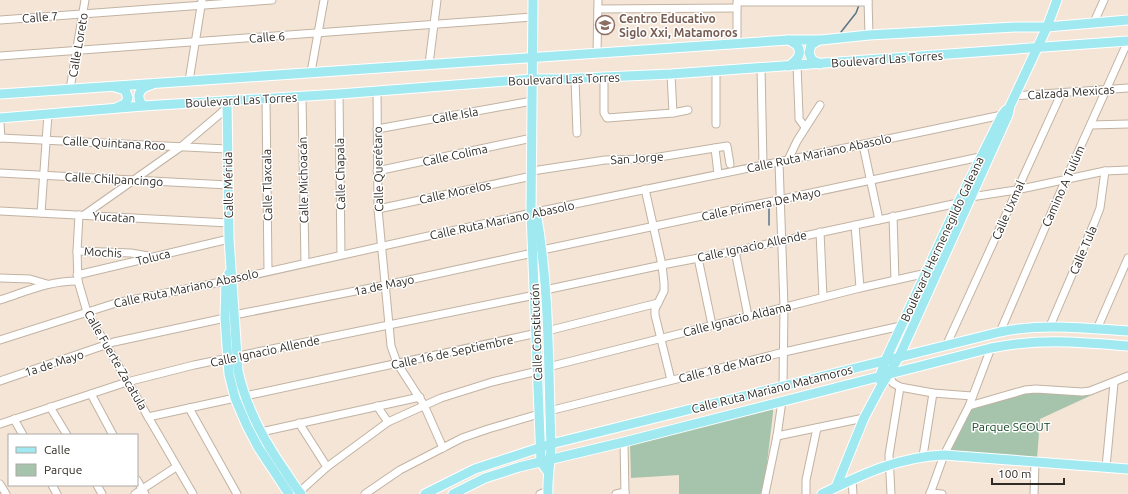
<svg xmlns="http://www.w3.org/2000/svg" width="1128" height="494" font-family="Ubuntu,sans-serif">
<style>
.green{fill:#a6c4ac}
.lines{fill:none;stroke-linecap:round;stroke-linejoin:round}
.stream{stroke:#587588;stroke-width:1.5}
.minor-casing{stroke:#c1b3a3;stroke-width:9}
.major-casing{stroke:#fff;stroke-width:11}
.minor{stroke:#fff;stroke-width:7}
.major{stroke:#a0e9f0;stroke-width:9}
.labels{text-anchor:middle;dominant-baseline:central;stroke-width:3;stroke-linejoin:round;paint-order:stroke}
.street-label{font-size:12px;fill:#302b25;stroke:#fff}
.education-label{font-size:12px;font-weight:bold;fill:#785e54;stroke:#fff;text-anchor:start}
.park-label{font-size:12px;fill:#0c3f1e;stroke:#fff}
</style>
<rect width="100%" height="100%" fill="#f5e5d6"/>
<!-- green -->
<g class="green">
<path d="M1025,392L1094,394L1040,419L1037,459L951,452V447L971,407Z"/>
<path d="M767,408L773,409V413L765,480L761,494H679V475L631,478L630,444Z"/>
</g>
<g class="lines">
<!-- stream -->
<g class="stream">
<path d="M841,32L856,13L859,5"/>
<path d="M769,208V225"/>
</g>
<!-- minor casing -->
<g class="minor-casing">
<g id="minor">
<path d="M868,0L869,35"/>
<path d="M737,2H868"/>
<path d="M737,4V43"/>
<path d="M598,9L737,8"/>
<path d="M0,20L272,0"/>
<path d="M1094,22L1104,0"/>
<path d="M597,54L598,0"/>
<path d="M0,56L533,17"/>
<path d="M429,64L437,0"/>
<path d="M797,65L799,115V119L805,127"/>
<path d="M761,68L763,165"/>
<path d="M716,71V124"/>
<path d="M311,72L324,0"/>
<path d="M671,74L673,113"/>
<path d="M604,77V113L607,118L673,113L688,110"/>
<path d="M575,79L577,133"/>
<path d="M189,81L202,0"/>
<path d="M70,89L85,0"/>
<path d="M377,91L378,209L391,346L397,363L424,405L443,448"/>
<path d="M339,94L341,255"/>
<path d="M1014,96L1128,88"/>
<path d="M302,97L305,263"/>
<path d="M266,99L268,271"/>
<path d="M0,123L1,138"/>
<path d="M1091,125L1128,124"/>
<path d="M377,129L532,101"/>
<path d="M0,138L227,149"/>
<path d="M863,145L879,220"/>
<path d="M715,148L718,174"/>
<path d="M788,160L797,141L820,105"/>
<path d="M779,162L784,307L783,386"/>
<path d="M377,171L532,138"/>
<path d="M532,171L605,160L647,159L727,146L730,164"/>
<path d="M0,173L228,185"/>
<path d="M645,189L662,265L664,283V291L655,309V315L671,380"/>
<path d="M971,197L1016,190L1105,171L1128,170"/>
<path d="M378,209L532,176"/>
<path d="M0,211L229,223"/>
<path d="M41,213L48,114"/>
<path d="M79,215L77,251L78,281L87,312L193,494"/>
<path d="M84,215L182,146L227,108"/>
<path d="M893,216L895,280"/>
<path d="M855,225L860,288"/>
<path d="M820,232L823,297"/>
<path d="M542,250L980,157"/>
<path d="M77,251L131,253L148,256"/>
<path d="M735,251L748,316"/>
<path d="M698,258L712,325"/>
<path d="M77,275L229,239"/>
<path d="M0,278L30,279L47,284"/>
<path d="M545,290L662,265L735,251L958,203"/>
<path d="M0,300C28,291 48,281 78,281"/>
<path d="M234,315L386,285L533,253"/>
<path d="M1050,326L1095,221L1100,208L1105,171"/>
<path d="M1097,329L1128,258"/>
<path d="M1000,332L1066,179L1128,41"/>
<path d="M0,340L116,303L226,281L536,212L788,160L1002,115H1006"/>
<path d="M946,346L1061,94"/>
<path d="M548,367L860,288L927,273"/>
<path d="M888,374L893,383L900,387L933,393L972,396"/>
<path d="M0,381L114,342L225,318"/>
<path d="M91,394L113,435"/>
<path d="M245,396L547,331L658,303"/>
<path d="M377,406L388,422"/>
<path d="M969,406L1025,390L1036,389L1082,392L1090,391L1128,376"/>
<path d="M50,407L67,435"/>
<path d="M189,408L237,494"/>
<path d="M549,411L784,352L901,326"/>
<path d="M148,417L235,398"/>
<path d="M14,419L23,435"/>
<path d="M299,423L327,467"/>
<path d="M0,424L127,382L194,365L535,295"/>
<path d="M261,432L420,397"/>
<path d="M777,436L864,418"/>
<path d="M624,442L625,494"/>
<path d="M923,456L933,393"/>
<path d="M1106,467L1114,383"/>
<path d="M137,480L145,494"/>
<path d="M852,480L853,494"/>
<path d="M0,484L6,494"/>
<path d="M52,485L57,494"/>
<path d="M97,485L102,494"/>
<path d="M930,493L942,494"/>
<path d="M135,494L176,467"/>
<path d="M297,494L327,467L388,422L441,398L492,382L538,371"/>
<path d="M365,494L400,470L462,438L488,429L539,414"/>
<path d="M540,494L548,491"/>
<path d="M616,494L625,492"/>
<path d="M765,494L777,436L782,401"/>
<path d="M806,494V480L817,428"/>
<path d="M891,494L889,455L900,387"/>
<path d="M930,494L944,455L969,406L991,348"/>
<path d="M1034,494L1035,462"/>
</g>
</g>
<!-- major casing -->
<g class="major-casing">
<g id="major">
<path d="M533,0L531,213L541,462L548,472"/>
<path d="M819,40L811,45L809,53L812,60L820,64"/>
<path d="M789,66C797,60 803,54 797,45L789,40"/>
<path d="M115,87L125,90L128,98L125,104L118,107"/>
<path d="M0,94L789,40H821L869,35L1015,27H1047L1128,20"/>
<path d="M227,101L229,239L238,371C246,408 264,441 285,471C290,479 295,487 301,494"/>
<path d="M143,106C135,96 139,88 151,85"/>
<path d="M0,118L143,106L339,94L533,79H560L671,74L1128,41"/>
<path d="M536,212C550,289 548,367 551,444C551,461 547,477 548,494"/>
<path d="M229,273L226,281L225,318L229,374L235,398L247,426L258,447L289,494"/>
<path d="M880,380V376L886,359L958,203L1002,115L1006,110"/>
<path d="M836,487L864,418L880,388L899,357L1008,115L1010,106L1047,27L1057,0"/>
<path d="M425,494L475,469L551,444L1000,332C1043,323 1085,328 1128,331"/>
<path d="M453,494L485,478L519,467L624,442L991,348C1039,338 1079,342 1128,346"/>
<path d="M822,494C863,474 898,457 944,455L1128,469"/>
</g>
</g>
<!-- minor -->
<use href="#minor" class="minor"/>
<!-- major -->
<use href="#major" class="major"/>
</g>
<!-- icons -->
<defs>
<g id="school-ring" transform="scale(1)"><circle r="9.5" fill="#fff" stroke="#8d6e63" stroke-width="1.5"/><path d="M0-5L7-2L0 1L-7-2ZM-4 1L0 2.5L4 1V4Q0 6-4 4Z" fill="#8d6e63"/></g>
</defs>
<g fill-rule="evenodd">
<use href="#school-ring" x="605" y="25"/>
</g>
<g class="labels">
<!-- street labels -->
<g class="street-label">
<text transform="translate(40 17) rotate(-4)">Calle 7</text>
<text transform="translate(267 37) rotate(-4)">Calle 6</text>
<text transform="translate(78 45) rotate(-80)">Calle Loreto</text>
<text transform="translate(887 59) rotate(-4)">Boulevard Las Torres</text>
<text transform="translate(564 79) rotate(-2)">Boulevard Las Torres</text>
<text transform="translate(1071 92) rotate(-4)">Calzada Mexicas</text>
<text transform="translate(241 100) rotate(-3)">Boulevard Las Torres</text>
<text transform="translate(455 115) rotate(-10)">Calle Isla</text>
<text transform="translate(114 143) rotate(3)">Calle Quintana Roo</text>
<text transform="translate(819 153) rotate(-12)">Calle Ruta Mariano Abasolo</text>
<text transform="translate(455 155) rotate(-12)">Calle Colima</text>
<text transform="translate(637 158) rotate(-4)">San Jorge</text>
<text transform="translate(378 169) rotate(-91)">Calle Querétaro</text>
<text transform="translate(340 174) rotate(-91)">Calle Chapala</text>
<text transform="translate(114 179) rotate(3)">Calle Chilpancingo</text>
<text transform="translate(303 180) rotate(-91)">Calle Michoacán</text>
<text transform="translate(228 185) rotate(-91)">Calle Mérida</text>
<text transform="translate(267 185) rotate(-91)">Calle Tlaxcala</text>
<text transform="translate(1063 186) rotate(-66)">Camino A Tulúm</text>
<text transform="translate(455 192) rotate(-12)">Calle Morelos</text>
<text transform="translate(761 204) rotate(-12)">Calle Primera De Mayo</text>
<text transform="translate(1008 210) rotate(-66)">Calle Uxmal</text>
<text transform="translate(114 217) rotate(3)">Yucatan</text>
<text transform="translate(502 220) rotate(-12)">Calle Ruta Mariano Abasolo</text>
<text transform="translate(942 239) rotate(-65)">Boulevard Hermenegildo Galeana</text>
<text transform="translate(752 246) rotate(-12)">Calle Ignacio Allende</text>
<text transform="translate(1083 250) rotate(-67)">Calle Tula</text>
<text transform="translate(103 252) rotate(3)">Mochis</text>
<text transform="translate(153 257) rotate(-14)">Toluca</text>
<text transform="translate(384 285) rotate(-12)">1a de Mayo</text>
<text transform="translate(186 288) rotate(-12)">Calle Ruta Mariano Abasolo</text>
<text transform="translate(737 319) rotate(-14)">Calle Ignacio Aldama</text>
<text transform="translate(536 332) rotate(-92)">Calle Constitución</text>
<text transform="translate(265 351) rotate(-12)">Calle Ignacio Allende</text>
<text transform="translate(452 352) rotate(-12)">Calle 16 de Septiembre</text>
<text transform="translate(116 360) rotate(60)">Calle Fuerte Zacatula</text>
<text transform="translate(54 363) rotate(-18)">1a de Mayo</text>
<text transform="translate(725 367) rotate(-14)">Calle 18 de Marzo</text>
<text transform="translate(772 389) rotate(-14)">Calle Ruta Mariano Matamoros</text>
</g>
<!-- education labels -->
<g class="education-label">
<text x="619" y="18">Centro Educativo<tspan x="619" dy="14">Siglo Xxi, Matamoros</tspan></text>
</g>
<!-- park labels -->
<g class="park-label">
<text x="1011" y="426">Parque SCOUT</text>
</g>
</g>
<!-- legend -->
<rect x="8" y="434" width="130" height="52" fill="#ffffff" stroke="#acaaa8"/>
<rect x="16" y="447" width="20" height="6" fill="#a0e9f0" stroke="#acaaa8"/>
<text x="44" y="454" font-size="12" fill="#302b25">Calle</text>
<rect x="16" y="464" width="20" height="12" fill="#a6c4ac" stroke="#acaaa8"/>
<text x="44" y="474" font-size="12" fill="#302b25">Parque</text>
<!-- scale -->
<path d="M992 478v6h72v-6" fill="none" stroke="#302b25" stroke-width="2"/>
<text x="998" y="478" font-size="12" fill="#302b25" stroke="#ffffff" stroke-width="3" paint-order="stroke">100 m</text>
</svg>
